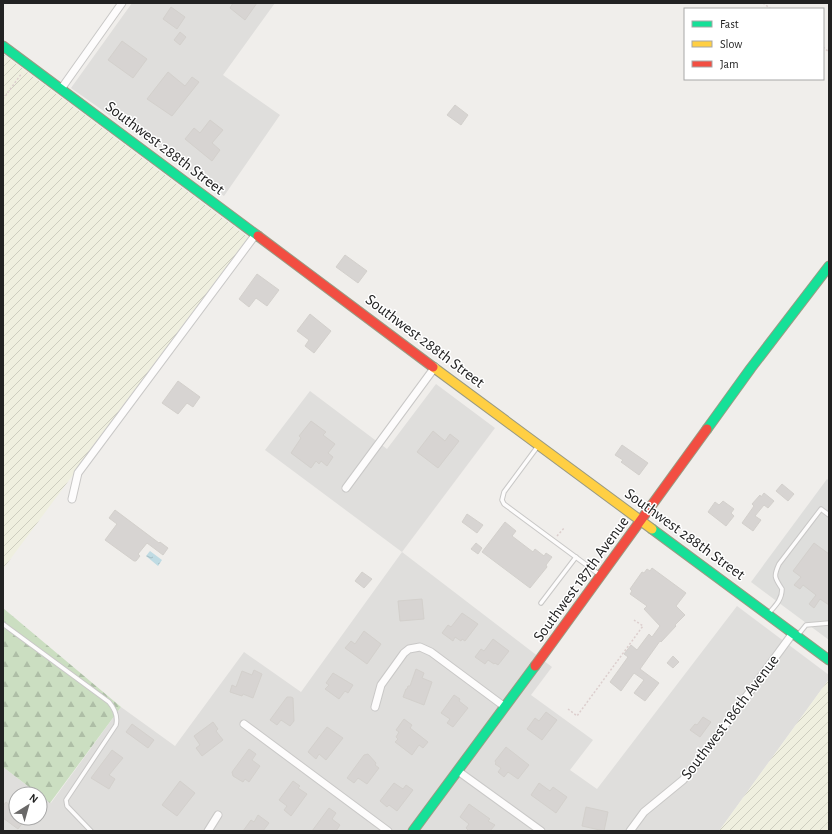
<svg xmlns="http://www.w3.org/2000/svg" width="832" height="834" font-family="'Alegreya Sans',sans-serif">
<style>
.residential{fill:#dfdedc}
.religious{fill:#dededc}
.farmland{fill:url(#farmland-furrows)}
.forest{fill:url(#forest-firs)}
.water{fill:url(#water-ripples)}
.building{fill:#d7d4d2;stroke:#d3d0cc}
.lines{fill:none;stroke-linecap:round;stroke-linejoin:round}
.lane-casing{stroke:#c9c8c7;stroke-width:5.5}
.street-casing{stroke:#c9c8c7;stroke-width:9}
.fast-casing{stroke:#999a82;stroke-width:11}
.slow-casing{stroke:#999a82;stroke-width:11}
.jam-casing{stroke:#999a82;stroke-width:11}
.path{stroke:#dccecd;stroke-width:1.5;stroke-dasharray:2 2;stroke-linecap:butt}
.lane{stroke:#fdfcfc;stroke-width:3.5}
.street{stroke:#fdfcfc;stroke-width:7}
.fast{stroke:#16e098;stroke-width:9}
.slow{stroke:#ffcf43;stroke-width:9}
.jam{stroke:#f24e42;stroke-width:9}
.labels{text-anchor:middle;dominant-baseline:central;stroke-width:3;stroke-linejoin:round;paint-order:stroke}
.street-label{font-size:16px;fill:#222;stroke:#fff}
</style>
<defs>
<pattern id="farmland-furrows" width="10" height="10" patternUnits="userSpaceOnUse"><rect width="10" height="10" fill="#efefdf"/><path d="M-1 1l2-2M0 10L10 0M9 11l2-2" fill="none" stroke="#cdcdbf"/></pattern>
<pattern id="forest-firs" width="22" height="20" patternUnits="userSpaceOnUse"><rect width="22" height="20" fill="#cbdec1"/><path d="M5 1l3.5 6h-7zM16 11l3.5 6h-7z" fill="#aebea6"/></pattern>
<pattern id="water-ripples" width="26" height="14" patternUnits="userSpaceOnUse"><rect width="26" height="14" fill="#bfdbe3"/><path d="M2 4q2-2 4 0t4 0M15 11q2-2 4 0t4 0" fill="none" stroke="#a4bcc2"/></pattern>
</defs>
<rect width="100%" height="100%" fill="#f0eeeb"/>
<!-- residential -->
<g class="residential">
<path d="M132,3H275L223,75L280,115L224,196L71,88Z"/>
<path d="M436,384L495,428L402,552L552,667L531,695L593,740L570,770L597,789L737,606L829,675V679L719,831H3V767L38,794H16V818H40V795L51,803L121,707L175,746L244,652L301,692L402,552L265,450L310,391L387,449Z"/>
</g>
<!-- religious -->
<path class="religious" d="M827,479L829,481V640L751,582Z"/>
<!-- farmland -->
<g class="farmland">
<path d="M3,54L249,238L3,569Z"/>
<path d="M829,679V831H719Z"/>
</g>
<!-- forest -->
<path class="forest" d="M3,608L121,707L50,803L3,767Z"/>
<!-- water -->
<path class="water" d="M150,551L162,560L158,566L146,556Z"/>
<!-- building -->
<g class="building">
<path d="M233,3H257L245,20L230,8Z"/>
<path d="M171,7L185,17L177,29L163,19Z"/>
<path d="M180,32L186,37L180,45L174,40Z"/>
<path d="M122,41L147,59L133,78L108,60Z"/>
<path d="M168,72L185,86L192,77L199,82L172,116L147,99Z"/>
<path d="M455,105L468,115L461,125L447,115Z"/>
<path d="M210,120L223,130L212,143L220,150L212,161L185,139L194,128L200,133Z"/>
<path d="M345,255L367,271L358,283L336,267Z"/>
<path d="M257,274L279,290L267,306L256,298L249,307L239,299Z"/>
<path d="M310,314L331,331L314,353L305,346L309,340L297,331Z"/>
<path d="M178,381L200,397L193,407L187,403L178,414L162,403Z"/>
<path d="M311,421L326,432L323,435L335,444L328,453L333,457L327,466L321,461L319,464L316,461L311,468L291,453L301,438L299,436Z"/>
<path d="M433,431L445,441L450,434L459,441L438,468L417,452Z"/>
<path d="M622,445L648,463L639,475L621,462L623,460L615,455Z"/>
<path d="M782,484L794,494L788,501L776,491Z"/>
<path d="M764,493L774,501L768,508L764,505L755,516L761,520L753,531L742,523L754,506L752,504L760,495L761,497Z"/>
<path d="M723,501L734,509L731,513L734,516L726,526L708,512L715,502L719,505Z"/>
<path d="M115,510L159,543L160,542L168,548L163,555L147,543L138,554L140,556L136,561H134L105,540L117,524L109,518Z"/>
<path d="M467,514L483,525L477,533L462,522Z"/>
<path d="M505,522L516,531L512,536L533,552L535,549L544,556L546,553L552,557L546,565L547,567L530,588L482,552Z"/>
<path d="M476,543L482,548L478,554L471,549Z"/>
<path d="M814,543L829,554V605L820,599L814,608L809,604L816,595L803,585L800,589L794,585L801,577L793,571Z"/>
<path d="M652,568L686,593L676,606L685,615L675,625L676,626L661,642L660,641L640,669L659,683L645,701L634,693L644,680L634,673L621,691L610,682L628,657L624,654L631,645L637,650L649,634L652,637L660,626L644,609L647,606L630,594L632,591L630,589L642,572L644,573L647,569L650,571Z"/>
<path d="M362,572L372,579L364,588L355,581Z"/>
<path d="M422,599L424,619L400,621L398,601Z"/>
<path d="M462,613L478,624L465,641L462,639L461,641L455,637L453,641L442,633L448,625L451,627Z"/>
<path d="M364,631L381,644L367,664L345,648L351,641L355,644Z"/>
<path d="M493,639L509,651L498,665L495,663L494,664L488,660L485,664L475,657L481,649L484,651Z"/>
<path d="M673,656L679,662L673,668L667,663Z"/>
<path d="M416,669L424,673L422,678L432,682L424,705L403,697L406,689H407L408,686H410Z"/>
<path d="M254,670L262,674L253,698L243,694L242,696L230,692L232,685L236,687L242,671L252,675Z"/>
<path d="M333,673L353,685L348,693L345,691L339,699L325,689L329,685L326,683Z"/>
<path d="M454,695L460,699L459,701L468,708L453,727L447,723L450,719L441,713Z"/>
<path d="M287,697H291L293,698L294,721L290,726L281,720L277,725L270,720Z"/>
<path d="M546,712L557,720L542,740L527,729L535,718L539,721Z"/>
<path d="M703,717L711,722L700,737L690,730L695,724L697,725Z"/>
<path d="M404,719L412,725L410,728L428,742L423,748L419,745L412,755L395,742L398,739L396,737L399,732L396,730Z"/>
<path d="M213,722L218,729L216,731L223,740L202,756L196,748L200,745L194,736Z"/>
<path d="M132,724L154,740L148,748L126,732Z"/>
<path d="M327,727L343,738L326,760L319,754L316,759L308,752Z"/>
<path d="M506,747L529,765L518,779L508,772L504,777L498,772L501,768L495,764L496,763L495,761Z"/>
<path d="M249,749L256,754L252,760L260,766L249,782L245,779L243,782L233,776L232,772Z"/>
<path d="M112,750L123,758L109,775L115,779L109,789L91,778Z"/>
<path d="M368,754L376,763L375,765L379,768L367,784L358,778L354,783L347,778L364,755Z"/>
<path d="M180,781L195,793L177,816L162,805Z"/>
<path d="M293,781L300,786L298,788L307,794L291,816L284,810L287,806L279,800Z"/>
<path d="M394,783L403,789L406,785L413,790L397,811L389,805L387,807L380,801Z"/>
<path d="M539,783L550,791L553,787L567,797L556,813L531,795Z"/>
<path d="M6,802L16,810V818H26L18,829L3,818V806Z"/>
<path d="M469,804L490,819L488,821L495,825L490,831H469L466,828L469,824L460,817Z"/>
<path d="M586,807L608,812L604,831L582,826Z"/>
<path d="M329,808L336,813L332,819L340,825L336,831H312Z"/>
<path d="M258,815L269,823L263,831H243L251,820L254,822Z"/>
</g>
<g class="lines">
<!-- lane casing -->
<g class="lane-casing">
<g id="lane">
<path d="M538,446L504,492L502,500L504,504L600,575"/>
<path d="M541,603L576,557"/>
<path d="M768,614C775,606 782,600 782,589C775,578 773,577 779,564L821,509L829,515"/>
<path d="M3,624L109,702C115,709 118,716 116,725L66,800L67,806L91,831"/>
<path d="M798,635L806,625L829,623"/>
</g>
</g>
<!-- street casing -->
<g class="street-casing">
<g id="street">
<path d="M61,89L122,3"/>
<path d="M346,488L435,367"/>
<path d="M72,499L78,473L256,234"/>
<path d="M375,707L381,685L404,653L409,649L420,647L431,652L505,707"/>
<path d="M244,724L388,831"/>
<path d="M458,771L541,831"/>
<path d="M208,831L218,815"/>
<path d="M630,831L644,812L683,780L698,762L793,633"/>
</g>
</g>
<!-- fast casing -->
<g class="fast-casing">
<g id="fast">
<path d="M3,46L258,236"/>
<path d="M707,429L751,368L829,266"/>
<path d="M652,529L829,660"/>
<path d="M413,831L535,666"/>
</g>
</g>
<!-- slow casing -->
<g class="slow-casing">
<path id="slow" d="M433,367L652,529"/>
</g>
<!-- jam casing -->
<g class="jam-casing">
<g id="jam">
<path d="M258,236L433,367"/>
<path d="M535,666L707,429"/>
</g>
</g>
<!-- path -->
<g class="path">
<path d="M763,3L771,9"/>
<path d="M823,47L829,52"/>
<path d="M3,99L22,73"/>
<path d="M557,536L565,527"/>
<path d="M568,709L577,716L643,626L634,620"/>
</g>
<!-- lane -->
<use href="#lane" class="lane"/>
<!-- street -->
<use href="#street" class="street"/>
<!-- fast -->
<use href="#fast" class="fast"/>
<!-- slow -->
<use href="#slow" class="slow"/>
<!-- jam -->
<use href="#jam" class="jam"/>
</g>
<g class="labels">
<!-- street labels -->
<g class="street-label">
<text transform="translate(165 148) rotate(37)">Southwest 288th Street</text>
<text transform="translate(425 341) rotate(37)">Southwest 288th Street</text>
<text transform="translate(685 534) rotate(36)">Southwest 288th Street</text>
<text transform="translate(581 579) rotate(-54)">Southwest 187th Avenue</text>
<text transform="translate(730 717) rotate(-53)">Southwest 186th Avenue</text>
</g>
</g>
<!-- border -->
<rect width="832" height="834" fill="none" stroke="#222222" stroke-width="8"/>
<!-- legend -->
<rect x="684" y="8" width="140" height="72" fill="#ffffff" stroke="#a7a7a7"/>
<rect x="692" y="21" width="20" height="6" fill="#16e098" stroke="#a7a7a7"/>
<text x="720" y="28" font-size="12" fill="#222222">Fast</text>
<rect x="692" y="41" width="20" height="6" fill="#ffcf43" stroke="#a7a7a7"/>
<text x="720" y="48" font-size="12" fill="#222222">Slow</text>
<rect x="692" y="61" width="20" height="6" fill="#f24e42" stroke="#a7a7a7"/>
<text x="720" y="68" font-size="12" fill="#222222">Jam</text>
<!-- north arrow -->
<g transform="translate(28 806) rotate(37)"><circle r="19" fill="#ffffff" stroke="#a7a7a7"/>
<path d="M0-3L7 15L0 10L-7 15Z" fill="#6a6968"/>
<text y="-6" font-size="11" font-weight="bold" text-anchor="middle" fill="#222222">N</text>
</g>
</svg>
